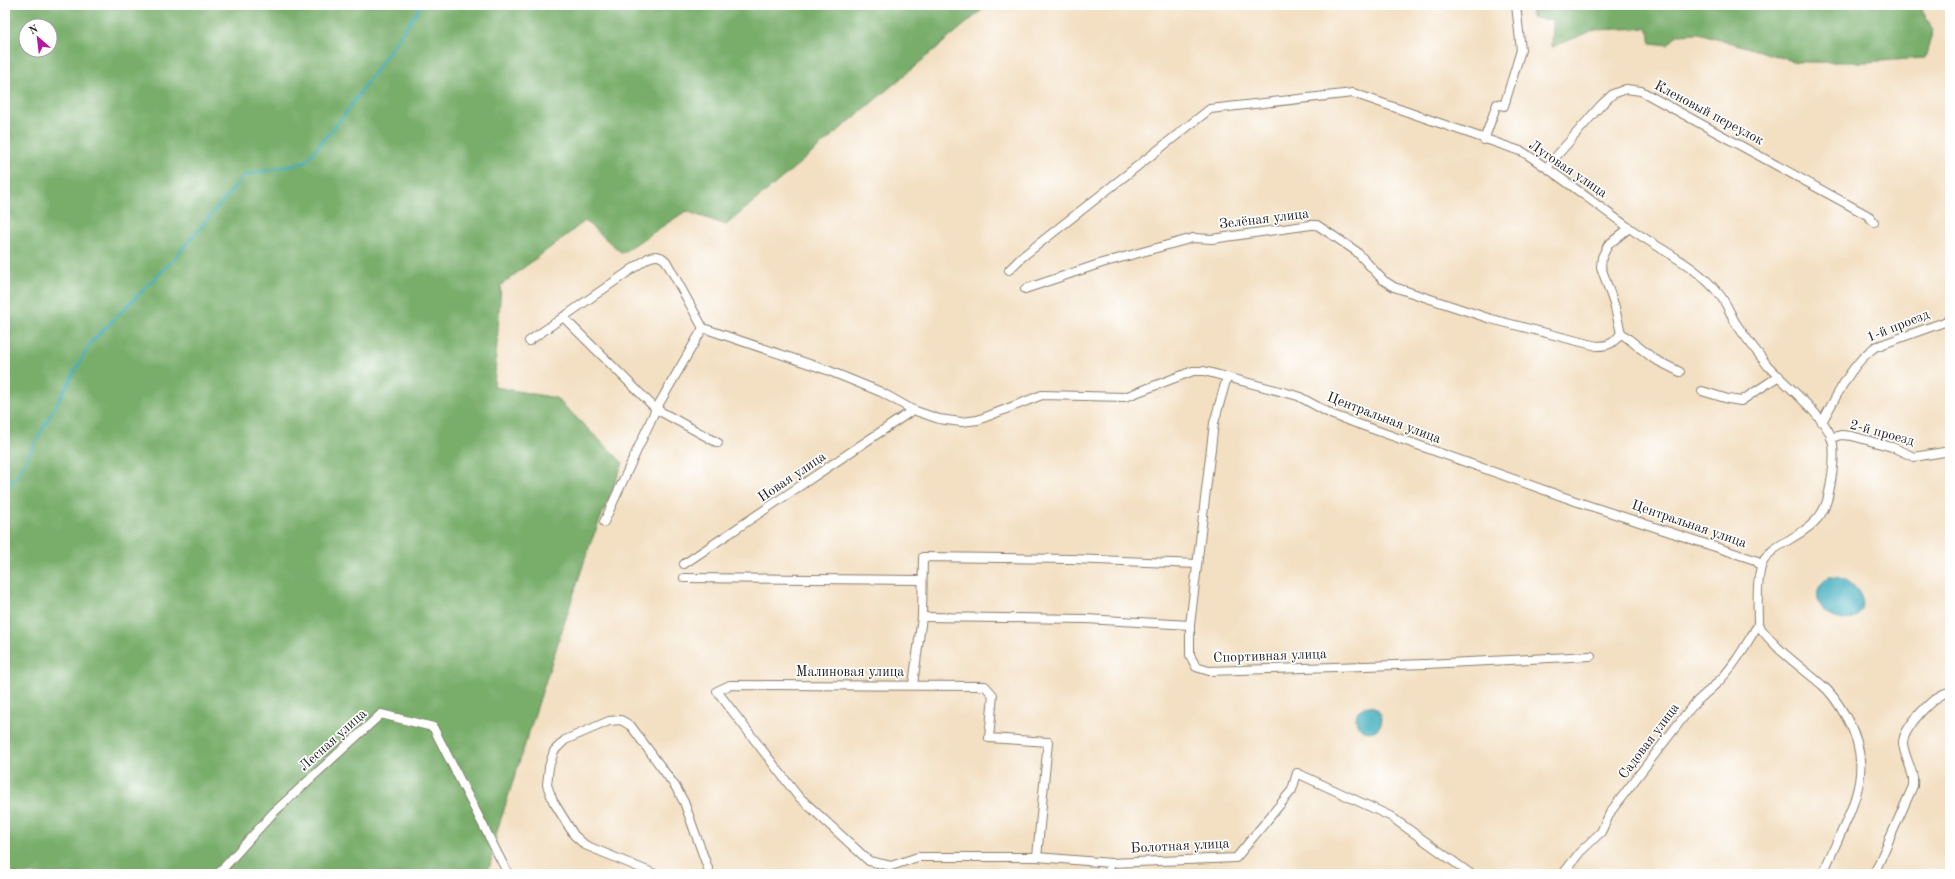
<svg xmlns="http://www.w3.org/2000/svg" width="1955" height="879" font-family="'Old Standard TT',serif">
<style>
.forest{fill:#78ad6a;stroke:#4a6443;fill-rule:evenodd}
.water{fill:#3eacbc;stroke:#2d646c}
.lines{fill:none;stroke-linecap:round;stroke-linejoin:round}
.stream{stroke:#3eacbc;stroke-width:2.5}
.street-casing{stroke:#887e6e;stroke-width:10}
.street{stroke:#fff;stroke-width:8}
.labels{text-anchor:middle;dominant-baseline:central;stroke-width:3.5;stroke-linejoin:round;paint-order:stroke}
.street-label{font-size:14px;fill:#1c1c1c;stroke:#fff}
</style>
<rect width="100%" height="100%" fill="#fff"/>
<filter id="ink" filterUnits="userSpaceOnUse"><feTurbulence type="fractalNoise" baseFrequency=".025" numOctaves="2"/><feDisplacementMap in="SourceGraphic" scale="8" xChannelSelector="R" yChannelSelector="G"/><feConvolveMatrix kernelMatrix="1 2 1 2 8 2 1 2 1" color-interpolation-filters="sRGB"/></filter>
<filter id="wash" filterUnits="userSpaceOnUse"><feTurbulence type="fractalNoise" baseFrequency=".012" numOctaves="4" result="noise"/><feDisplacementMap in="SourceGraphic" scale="16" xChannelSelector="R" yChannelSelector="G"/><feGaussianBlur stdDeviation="0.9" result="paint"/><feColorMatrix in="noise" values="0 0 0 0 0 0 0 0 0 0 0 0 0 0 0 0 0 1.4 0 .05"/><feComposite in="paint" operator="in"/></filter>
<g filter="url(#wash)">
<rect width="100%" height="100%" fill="#f3dfc1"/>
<!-- forest -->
<g class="forest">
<path d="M5,5H988L726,225L686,211L622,253L585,221L501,285L494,387L556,398L623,463L589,547L497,831L490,866L483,874H5ZM26,26H50V50H26Z"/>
<path d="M1531,5H1828L1842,7L1845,5H1919L1933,30L1925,58L1865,62H1796L1699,33L1678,34L1668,45L1651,43L1647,28L1595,30L1552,47L1553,20L1532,18Z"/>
</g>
<!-- water -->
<g class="water">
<path d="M1829,577C1836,577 1843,578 1849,582C1859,589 1868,604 1859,613C1840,635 1797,598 1829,577Z"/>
<circle cx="1369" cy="719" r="13"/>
</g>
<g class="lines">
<!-- stream -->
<path class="stream" d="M5,491L18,474L91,342L172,261L245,175L304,163L342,118L419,9L417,5"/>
</g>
</g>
<g filter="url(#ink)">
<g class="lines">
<!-- street casing -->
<g class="street-casing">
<g id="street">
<path d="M1484,140L1497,104L1504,106L1521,50L1516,5"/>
<path d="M1547,167L1601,105L1613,94L1626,89L1641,91L1867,215L1874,222"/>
<path d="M1629,228L1608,245L1602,257L1601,267L1614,304L1621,333L1654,359L1680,372"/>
<path d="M1009,270L1022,257L1210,109L1353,93L1523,152C1559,175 1592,202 1628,227C1658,249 1695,264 1719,294C1726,302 1730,313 1735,322C1745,337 1757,352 1768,366C1784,383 1823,416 1831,436C1837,453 1832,479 1828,497C1819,539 1769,538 1761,567C1756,585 1758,607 1758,625C1778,652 1798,664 1822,685C1832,693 1840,706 1846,717C1881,775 1844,819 1823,874"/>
<path d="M1025,289L1102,263L1193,238L1212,239L1311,225H1317L1356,251L1383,280L1394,287L1491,319L1597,346C1609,346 1614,343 1621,333"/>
<path d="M563,317L656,409L718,443"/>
<path d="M529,341L648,258C656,255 660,255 666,261L703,328L827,370L881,392L913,410L939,419L961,422L978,420L1042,395L1125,397L1193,371H1204L1298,396L1333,415L1578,502L1755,560L1761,566"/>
<path d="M1227,377L1214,423L1190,625V655L1196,667L1209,671L1426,664L1591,656"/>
<path d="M1702,391L1728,399L1741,401L1779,376"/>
<path d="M1822,422C1837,396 1850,365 1875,347L1950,320"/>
<path d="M1831,438L1841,435L1852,436L1892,447L1914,457L1950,451"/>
<path d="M604,522L656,409L703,328"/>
<path d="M684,564L913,410"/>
<path d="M684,578L922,580"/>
<path d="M922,617L1086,619L1190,625"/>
<path d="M913,685L922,617L923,557L1072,559L1197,564"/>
<path d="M1037,857L1048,742L989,738L993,695L985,686L730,685L717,691L797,795L869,861L891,866L918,857H1037L1111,863L1236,858L1292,790L1297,773L1390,816L1471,874"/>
<path d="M218,874L273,813L381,714L433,727L508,874"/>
<path d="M655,874L585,845L574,835L553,801L547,785L549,767L554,751L565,740L609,721L621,720L631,726L675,786L684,802L710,874"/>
<path d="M1108,874L1111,863"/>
<path d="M1563,874L1580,852L1601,832L1611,811L1689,710C1697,700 1707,693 1716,684C1734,667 1745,646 1758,625"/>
<path d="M1874,874L1913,786C1915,771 1904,758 1903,743C1903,728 1935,693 1950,692"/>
</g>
</g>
<!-- street -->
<use href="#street" class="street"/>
</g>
</g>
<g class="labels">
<!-- street labels -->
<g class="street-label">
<text transform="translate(1709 113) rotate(28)">Кленовый переулок</text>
<text transform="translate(1568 169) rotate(34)">Луговая улица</text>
<text transform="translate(1264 219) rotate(-7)">Зелёная улица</text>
<text transform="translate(1898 326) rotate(-22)">1-й проезд</text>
<text transform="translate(1384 418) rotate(21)">Центральная улица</text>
<text transform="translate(1882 433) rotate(15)">2-й проезд</text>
<text transform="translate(792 477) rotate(-34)">Новая улица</text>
<text transform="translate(1689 524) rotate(19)">Центральная улица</text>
<text transform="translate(1270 656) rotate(-2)">Спортивная улица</text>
<text x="850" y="672">Малиновая улица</text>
<text transform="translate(333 740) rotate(-42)">Лесная улица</text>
<text transform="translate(1649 741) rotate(-53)">Садовая улица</text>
<text transform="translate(1180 846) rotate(-3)">Болотная улица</text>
</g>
</g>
<!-- margin -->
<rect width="1955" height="879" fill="none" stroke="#fff" stroke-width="20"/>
<!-- north arrow -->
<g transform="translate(38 38) rotate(332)"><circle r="19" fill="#ffffff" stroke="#a4a4a4"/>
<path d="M0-3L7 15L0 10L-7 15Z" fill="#b5179e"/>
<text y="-6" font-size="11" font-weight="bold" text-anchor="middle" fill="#1c1c1c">N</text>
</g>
</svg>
